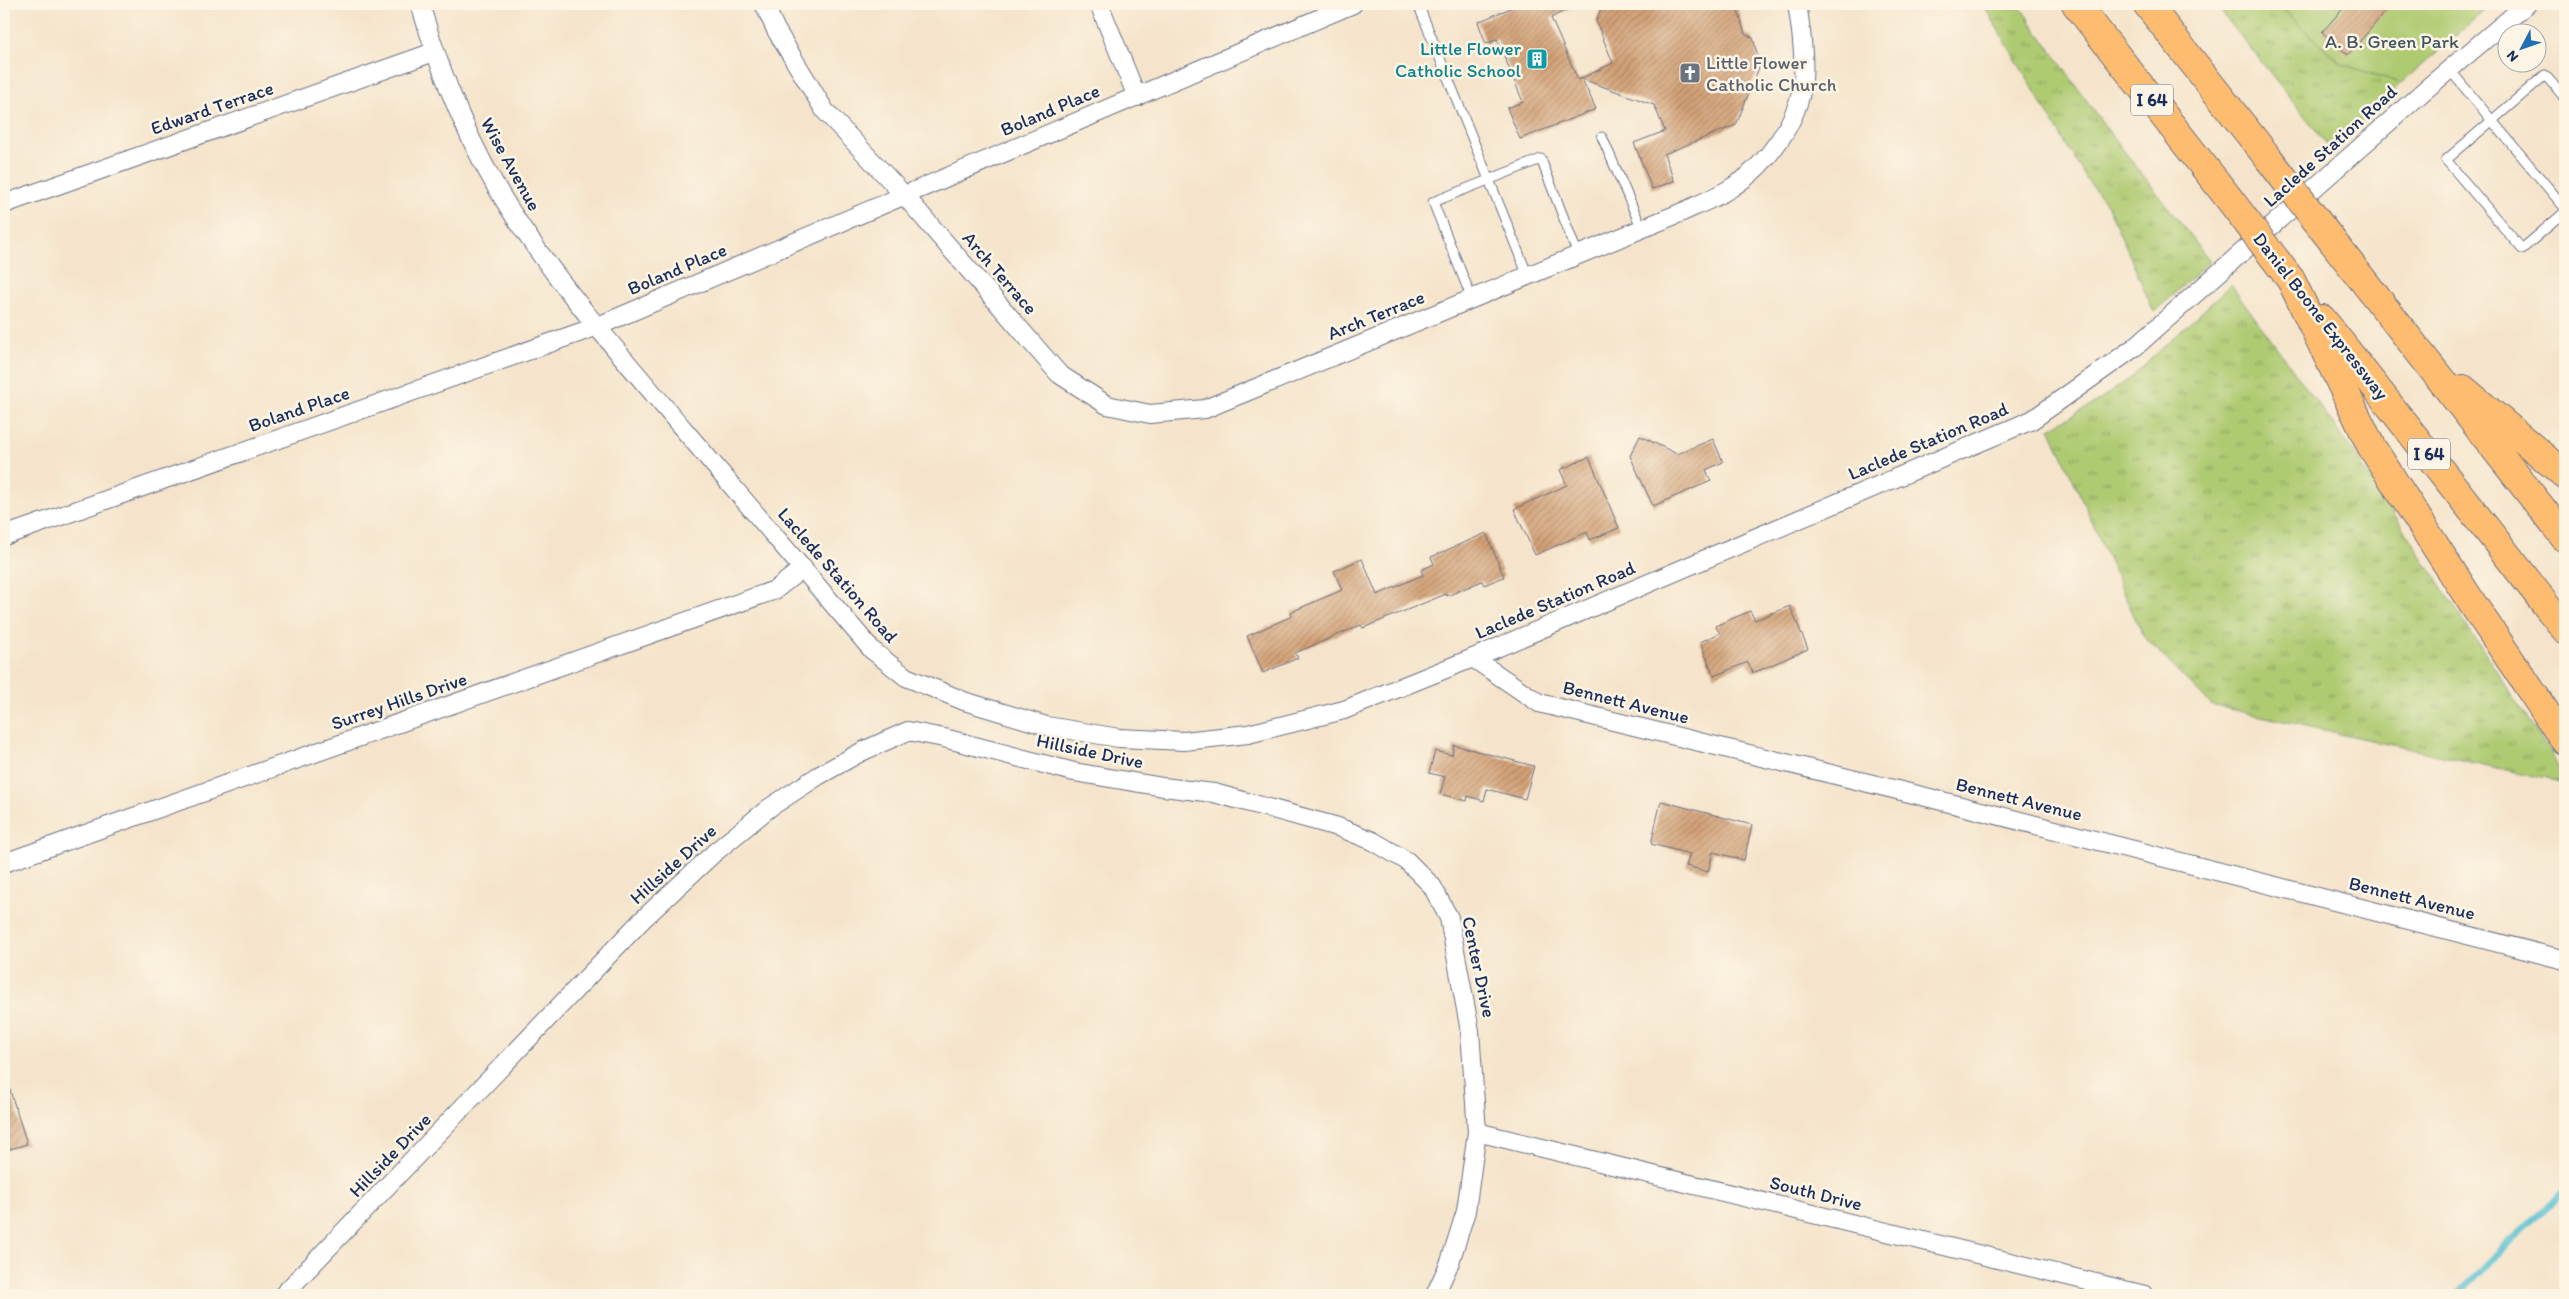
<svg xmlns="http://www.w3.org/2000/svg" width="2569" height="1299" font-family="Itim,sans-serif">
<style>
.grass{fill:url(#grass-tufts);stroke:#657d68}
.park{fill:#afcb72;stroke:#657d68}
.lines{fill:none;stroke-linecap:round;stroke-linejoin:round}
.stream{stroke:#56c0d1;stroke-width:7}
.building{fill:url(#building-hatch)}
.lane-casing{stroke:#676e84;stroke-width:11}
.street-casing{stroke:#676e84;stroke-width:20}
.highway-casing{stroke:#676e84;stroke-width:30}
.lane{stroke:#fff;stroke-width:9}
.street{stroke:#fff;stroke-width:18}
.highway{stroke:#fdbc70;stroke-width:28}
.highway-bridge-casing{stroke:#676e84;stroke-width:30;stroke-linecap:butt}
.highway-bridge{stroke:#fdbc70;stroke-width:28}
.labels{text-anchor:middle;dominant-baseline:central;stroke-width:5;stroke-linejoin:round;paint-order:stroke}
.shield{fill:#fcf5e5;stroke:#5e6a86;stroke-width:1}
.shield-label{font-size:18px;font-weight:bold;fill:#1b2f5e}
.park-label{font-size:19px;fill:#405663;stroke:#fcf5e5}
.culture-label{font-size:19px;fill:#0d838f;stroke:#fcf5e5;text-anchor:end}
.worship-label{font-size:19px;fill:#5b616d;stroke:#fcf5e5;text-anchor:start}
.street-label{font-size:19px;fill:#1b2f5e;stroke:#fcf5e5}
</style>
<defs>
<pattern id="grass-tufts" width="24" height="20" patternUnits="userSpaceOnUse" patternTransform="scale(1.25)"><rect width="24" height="20" fill="#afcb72"/><path d="M3 7l-1-3M5 7V3M7 7l1-3M15 17l-1-3M17 17v-4M19 17l1-3" fill="none" stroke="#8ea561"/></pattern>
<pattern id="building-hatch" width="6" height="6" patternUnits="userSpaceOnUse" patternTransform="scale(1.25)"><rect width="6" height="6" fill="#d3a176"/><path d="M-1 1l2-2M0 6l6-6M5 7l2-2" fill="none" stroke="#aa8464"/></pattern>
</defs>
<rect width="100%" height="100%" fill="#fcf5e5"/>
<filter id="ink" filterUnits="userSpaceOnUse"><feTurbulence type="fractalNoise" baseFrequency=".02" numOctaves="2"/><feDisplacementMap in="SourceGraphic" scale="10" xChannelSelector="R" yChannelSelector="G"/><feConvolveMatrix kernelMatrix="1 2 1 2 8 2 1 2 1" color-interpolation-filters="sRGB"/></filter>
<filter id="wash" filterUnits="userSpaceOnUse"><feTurbulence type="fractalNoise" baseFrequency=".0096" numOctaves="4" result="noise"/><feDisplacementMap in="SourceGraphic" scale="20" xChannelSelector="R" yChannelSelector="G"/><feGaussianBlur stdDeviation="1.12" result="paint"/><feColorMatrix in="noise" values="0 0 0 0 0 0 0 0 0 0 0 0 0 0 0 0 0 1.4 0 .05"/><feComposite in="paint" operator="in"/></filter>
<g filter="url(#wash)">
<rect width="100%" height="100%" fill="#f5e4cb"/>
<!-- grass -->
<g class="grass">
<path d="M1983,4H2018L2107,129L2210,261L2154,312L2108,206L2087,180Z"/>
<path d="M2215,4H2277L2342,64L2401,83L2359,124L2335,154Z"/>
<path d="M2231,285L2354,453L2565,776V783L2211,705L2143,636L2050,428L2094,404L2129,379Z"/>
</g>
<!-- park -->
<path class="park" d="M2277,4H2492L2401,83L2342,64Z"/>
<g class="lines">
<!-- stream -->
<path class="stream" d="M2457,1295L2512,1239L2565,1191"/>
</g>
<g id="blocks">
<!-- building -->
<g class="building">
<path d="M1520,4H1577L1551,18L1578,80L1613,63L1596,21L1603,4H1736L1745,34L1753,38L1760,65L1736,125L1664,154L1674,181L1652,189L1634,143L1665,131L1654,105L1582,79L1596,109L1520,139L1507,108L1523,102L1497,39L1486,44L1478,22Z"/>
<path d="M2347,4H2392L2348,55L2322,32Z"/>
<path d="M1640,436L1677,454L1713,439L1723,462L1706,470L1711,481L1653,506L1630,456Z"/>
<path d="M1589,457L1619,528L1590,540L1587,532L1535,555L1514,509L1567,485L1560,470Z"/>
<path d="M1486,533L1504,577L1484,585L1482,581L1447,596L1446,594L1363,628L1361,625L1295,653L1298,658L1263,673L1247,636L1292,616L1291,612L1342,590L1334,571L1362,559L1377,595L1423,575L1421,570L1434,564L1431,557Z"/>
<path d="M1790,606L1808,649L1753,673L1748,662L1714,676L1700,642L1720,633L1715,626L1750,611L1755,620Z"/>
<path d="M1454,745L1534,766L1525,799L1487,789L1484,801L1468,796L1467,801L1440,794L1445,777L1429,773L1435,751L1452,755Z"/>
<path d="M1661,801L1752,825L1744,860L1713,852L1708,872L1686,866L1690,854L1651,844Z"/>
<path d="M4,1084H8L27,1144L4,1151Z"/>
</g>
</g>
</g>
<g filter="url(#ink)">
<use href="#blocks" fill-opacity="0" stroke="#676e84" stroke-width="1"/>
<g class="lines">
<!-- lane casing -->
<g class="lane-casing">
<g id="lane">
<path d="M1418,4L1528,276"/>
<path d="M2449,69L2565,208"/>
<path d="M2565,98L2545,75L2446,160L2522,249L2565,212"/>
<path d="M1602,137L1642,229"/>
<path d="M1472,299L1433,202L1541,159L1578,255"/>
</g>
</g>
<!-- street casing -->
<g class="street-casing">
<g id="street">
<path d="M420,4C441,75 469,145 509,208C558,285 626,361 685,431C747,504 810,577 872,650L906,677L964,701L1047,726L1119,738L1184,741L1248,734L1344,710L1473,658L2032,420L2135,347L2425,90L2527,4"/>
<path d="M764,4L776,30L825,111L904,195L1059,374L1107,405L1150,414L1205,409L1680,213C1697,205 1718,197 1734,186C1768,164 1799,120 1803,80C1805,55 1801,28 1797,4"/>
<path d="M1099,4L1137,97"/>
<path d="M4,204L434,52"/>
<path d="M4,536L598,326L1353,4"/>
<path d="M1473,658L1539,703L1926,797L2565,960"/>
<path d="M4,863L775,590L803,568"/>
<path d="M1477,1132L2145,1295"/>
<path d="M283,1295L642,920L714,853L769,808L818,776L861,752L908,731L944,738L1074,772L1163,787L1214,793L1338,827L1373,841L1407,861L1432,886L1449,918L1470,1031L1477,1132L1466,1211L1450,1262L1435,1295"/>
</g>
</g>
<!-- highway casing -->
<g class="highway-casing">
<g id="highway">
<path d="M2076,4L2227,196"/>
<path d="M2147,4L2269,159"/>
<path d="M2333,242L2565,538"/>
<path d="M2291,280L2371,446L2474,606L2565,741"/>
<path d="M2322,319L2565,629"/>
<path d="M2463,389L2565,475"/>
</g>
</g>
<!-- lane -->
<use href="#lane" class="lane"/>
<!-- street -->
<use href="#street" class="street"/>
<!-- highway -->
<use href="#highway" class="highway"/>
<!-- highway-bridge casing -->
<g class="highway-bridge-casing">
<g id="highway-bridge">
<path d="M2269,159L2333,242"/>
<path d="M2227,196L2291,280"/>
</g>
</g>
<!-- highway-bridge -->
<use href="#highway-bridge" class="highway-bridge"/>
</g>
</g>
<!-- icons -->
<defs>
<g id="building-square" transform="scale(1.125)"><rect x="-9" y="-9" width="18" height="18" rx="4" fill="#0f9aa8" stroke="#fcf5e5"/><path d="M-4-6H4V6H1V3H-1V6H-4ZM-2.5-4.3h1.7v1.8h-1.7ZM.8-4.3h1.7v1.8H.8ZM-2.5-1h1.7V.8h-1.7ZM.8-1h1.7V.8H.8Z" fill="#fff"/></g>
<g id="church-square" transform="scale(1.125)"><rect x="-9" y="-9" width="18" height="18" rx="4" fill="#6b7280" stroke="#fcf5e5"/><path d="M-1.2-6h2.4v3.5h3.3v2.4h-3.3V6h-2.4V-.1h-3.3v-2.4h3.3Z" fill="#fff"/></g>
</defs>
<g fill-rule="evenodd">
<use href="#building-square" x="1537" y="59"/>
<use href="#church-square" x="1690" y="73"/>
</g>
<g class="labels">
<!-- shield labels -->
<g class="shield">
<rect x="2131" y="84.5" width="42" height="31" rx="4"/>
<rect x="2408" y="438.5" width="42" height="31" rx="4"/>
</g>
<g class="shield-label">
<text x="2152" y="100">I 64</text>
<text x="2429" y="454">I 64</text>
</g>
<!-- park labels -->
<g class="park-label">
<text x="2392" y="41">A. B. Green Park</text>
</g>
<!-- culture labels -->
<g class="culture-label">
<text x="1521" y="48">Little Flower<tspan x="1521" dy="22">Catholic School</tspan></text>
</g>
<!-- worship labels -->
<g class="worship-label">
<text x="1706" y="62">Little Flower<tspan x="1706" dy="22">Catholic Church</tspan></text>
</g>
<!-- street labels -->
<g class="street-label">
<text transform="translate(212 108) rotate(-19)">Edward Terrace</text>
<text transform="translate(1050 110) rotate(-23)">Boland Place</text>
<text transform="translate(2330 146) rotate(-42)">Laclede Station Road</text>
<text transform="translate(511 164) rotate(61)">Wise Avenue</text>
<text transform="translate(677 269) rotate(-23)">Boland Place</text>
<text transform="translate(1000 273) rotate(49)">Arch Terrace</text>
<text transform="translate(1376 315) rotate(-22)">Arch Terrace</text>
<text transform="translate(2321 316) rotate(52)">Daniel Boone Expressway</text>
<text transform="translate(299 409) rotate(-19)">Boland Place</text>
<text transform="translate(1928 441) rotate(-23)">Laclede Station Road</text>
<text transform="translate(838 575) rotate(49)">Laclede Station Road</text>
<text transform="translate(1555 600) rotate(-23)">Laclede Station Road</text>
<text transform="translate(399 701) rotate(-19)">Surrey Hills Drive</text>
<text transform="translate(1626 702) rotate(14)">Bennett Avenue</text>
<text transform="translate(1090 751) rotate(12)">Hillside Drive</text>
<text transform="translate(2019 799) rotate(14)">Bennett Avenue</text>
<text transform="translate(673 864) rotate(-42)">Hillside Drive</text>
<text transform="translate(2412 898) rotate(14)">Bennett Avenue</text>
<text transform="translate(1479 967) rotate(78)">Center Drive</text>
<text transform="translate(390 1155) rotate(-46)">Hillside Drive</text>
<text transform="translate(1816 1193) rotate(14)">South Drive</text>
</g>
</g>
<!-- margin -->
<rect width="2569" height="1299" fill="none" stroke="#fcf5e5" stroke-width="20"/>
<!-- north arrow -->
<g transform="translate(2522 48) rotate(229)"><circle r="24" fill="#fcf5e5" stroke="#a2a6af"/>
<path d="M0-4L9 19L0 12L-9 19Z" fill="#1f6fb2"/>
<text y="-8" font-size="14" font-weight="bold" text-anchor="middle" fill="#1b2f5e">N</text>
</g>
</svg>
